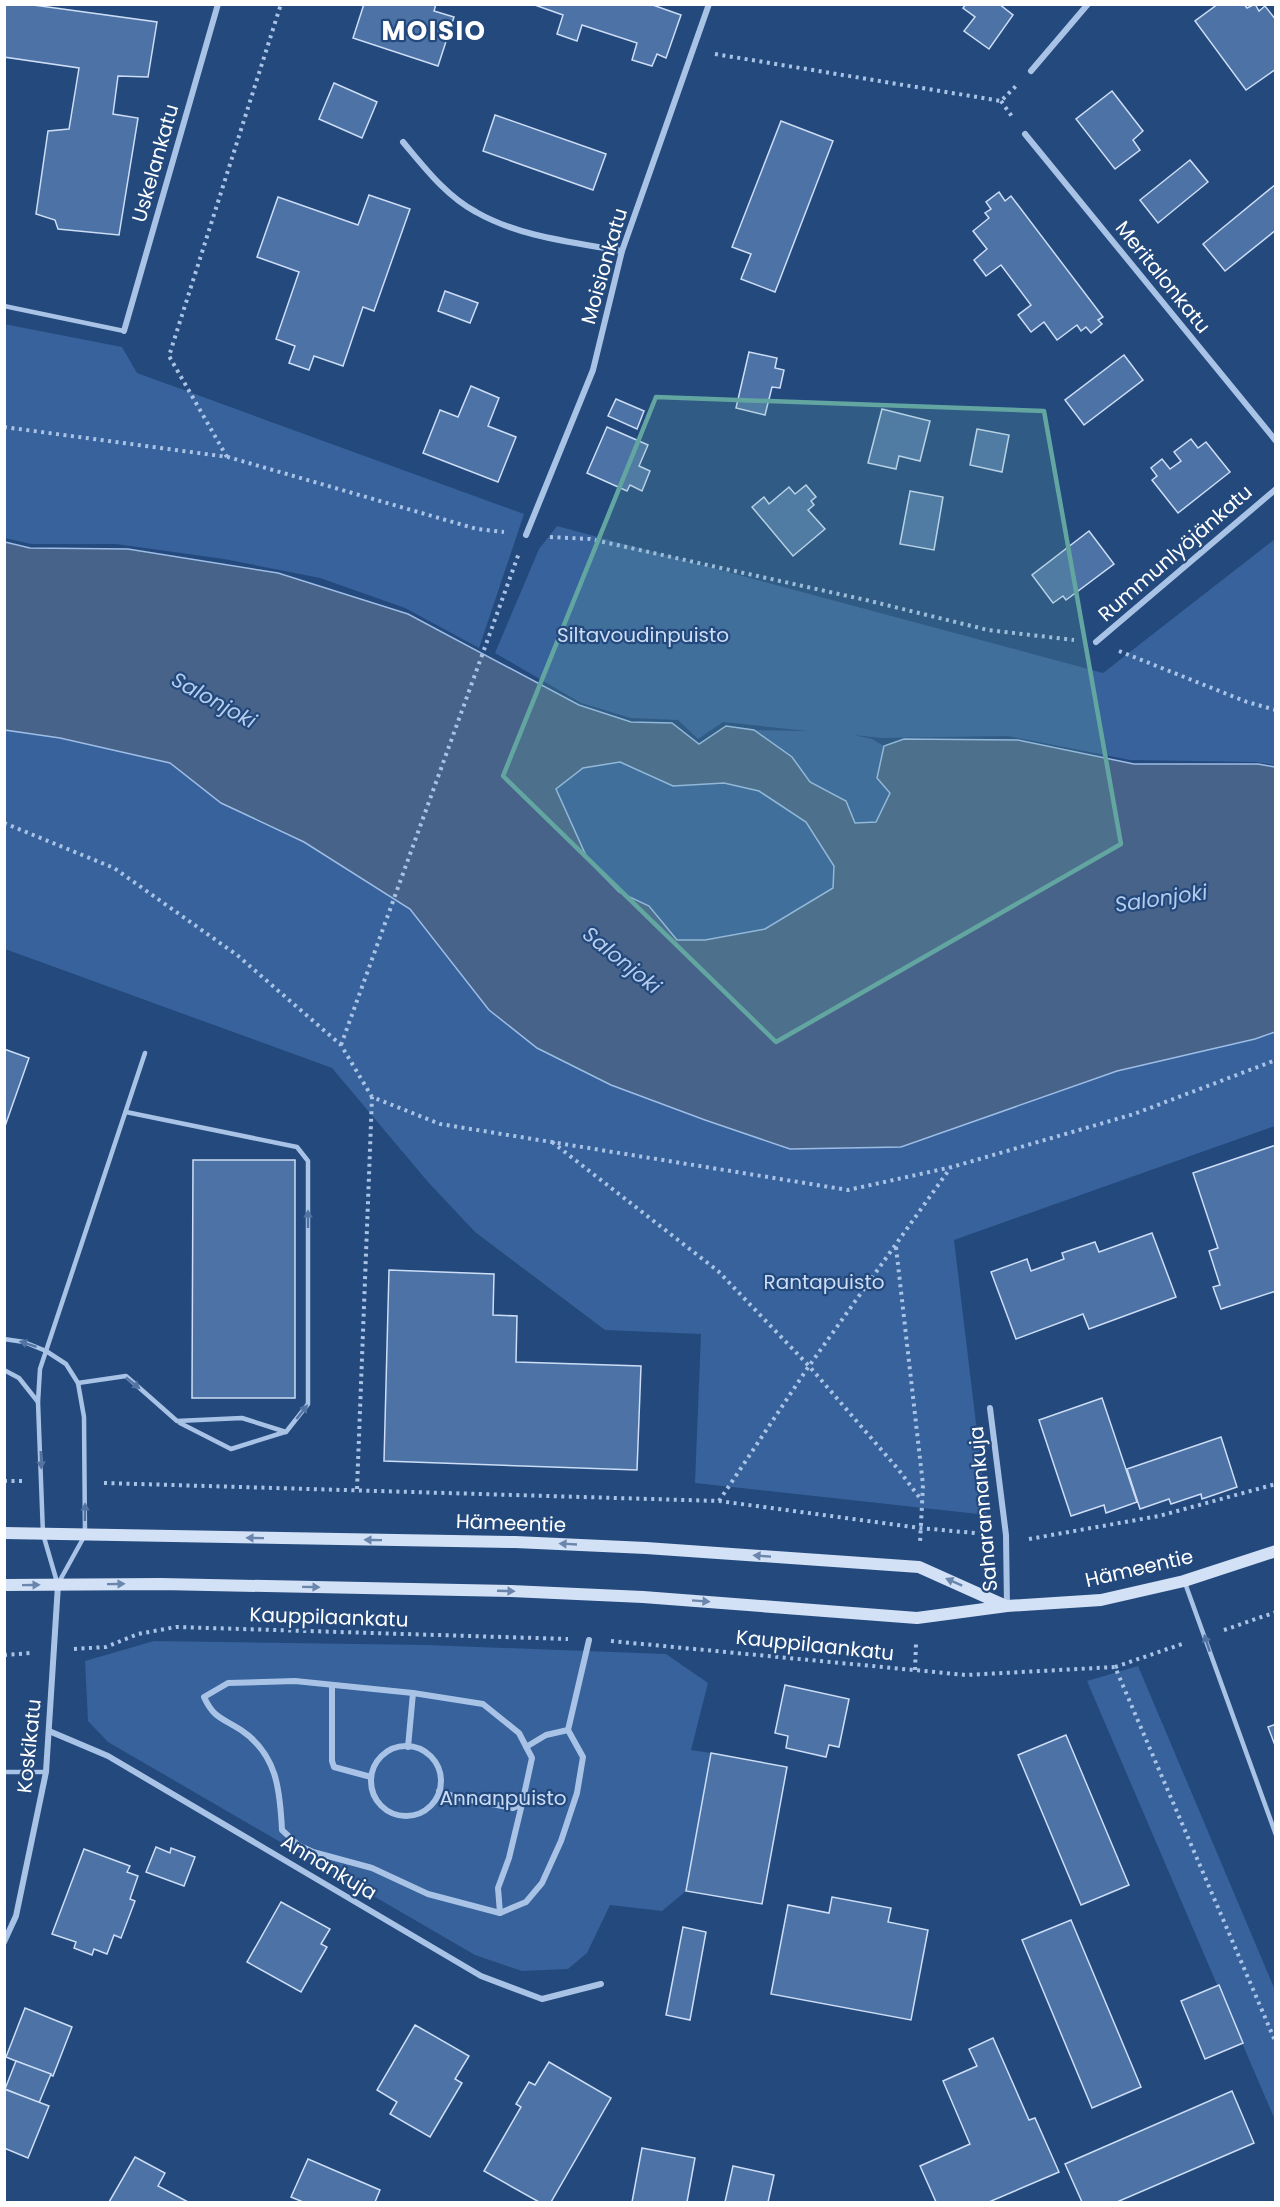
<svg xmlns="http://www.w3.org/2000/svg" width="1280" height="2207" font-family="Poppins,sans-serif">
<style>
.green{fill:#37629b}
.water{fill:#486389;stroke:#9dbde6;stroke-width:1.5;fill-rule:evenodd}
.building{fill:#4c72a6;stroke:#ccddf5;stroke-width:1.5}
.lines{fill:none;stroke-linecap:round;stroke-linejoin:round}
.path{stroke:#a9c3e6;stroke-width:4;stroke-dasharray:3 4.5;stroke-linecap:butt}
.service{stroke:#a9c3e6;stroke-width:4.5}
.minor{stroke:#a9c3e6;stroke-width:6}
.secondary{stroke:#d2e1f5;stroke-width:12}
.oneway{fill:#5374a2}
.oneway2{fill:#6a86ad}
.marked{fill:#63a6a1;fill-opacity:0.2;stroke:#63a6a1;stroke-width:4.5;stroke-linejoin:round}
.labels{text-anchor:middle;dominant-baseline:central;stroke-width:4.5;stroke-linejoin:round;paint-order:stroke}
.street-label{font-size:20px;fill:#fff;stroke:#24497d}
.park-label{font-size:20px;fill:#ccddf5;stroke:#24497d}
.water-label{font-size:21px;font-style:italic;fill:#b4cded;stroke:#24497d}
.district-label{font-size:26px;font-weight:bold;letter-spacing:1.5px;fill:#fff;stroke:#24497d}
</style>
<rect width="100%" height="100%" fill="#24497d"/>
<!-- green -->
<g class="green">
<path d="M4,324L122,347L137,373L524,514L479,648L405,608L320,578L224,559L116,544H31L5,538Z"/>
<path d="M557,526L1103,673L1275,539V765L1256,762L1130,760L1008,736L882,738L854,735L872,739L884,746L904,739L967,740L833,888L765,929L705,940H677L649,906L619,892L588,860L498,661L579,705L631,722L672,723L699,744L726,726L754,730L808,731L723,722L698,739L678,720L631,718L581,703L495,653L539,549Z"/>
<path d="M4,730L60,738L170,763L221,803L304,842L410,909L489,1010L537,1048L611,1085L705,1120L790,1149L902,1147L1117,1071L1255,1039L1275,1032V1126L954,1240L987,1515L695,1483L701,1334L605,1330L475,1232L428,1182L332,1068L5,949Z"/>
<path d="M154,1641L427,1645L666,1654L708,1683L691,1750L711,1753L686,1891L662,1911L610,1905L587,1953L568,1969L522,1971L475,1955L108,1742L88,1721L85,1661Z"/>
<path d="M1138,1666L1275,1990V2120L1087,1681Z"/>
</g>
<!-- water -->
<path class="water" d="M5,542L30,548L128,549L278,573L408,614L579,705L631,722L672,723L699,744L726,726L754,730L792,757L810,782L846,801L855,823L876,822L890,793L877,778L884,746L904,739L1018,740L1134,764H1258L1275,767V1032L1255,1039L1117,1071L901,1147L790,1149L705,1120L611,1085L537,1048L489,1010L410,909L304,842L221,803L170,763L60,738L5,730ZM620,762L673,786L724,783L759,791L806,822L834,866L833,888L765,929L705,940H677L649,906L619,892L588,860L556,789L583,768Z"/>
<!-- building -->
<g class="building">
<path d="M4,4H26L157,22L148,77L118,76L113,114L138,118L119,235L58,229L55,220L36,214L48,131L69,129L79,68L4,57Z"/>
<path d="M364,4H436L434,11L454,17L438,66L353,38Z"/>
<path d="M532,4H650L681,15L666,58L657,54L652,66L632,60L637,43L582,25L577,41L557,34L563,15Z"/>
<path d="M966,4H999L1013,15L989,49L964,31L975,17L963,8Z"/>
<path d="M1218,4H1244L1247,8L1255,4L1259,11L1265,6L1276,20V69L1246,90L1195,21Z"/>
<path d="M334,83L377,102L362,138L319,119Z"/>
<path d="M1112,91L1143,131L1133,140L1140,150L1115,169L1076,119Z"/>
<path d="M495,115L606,154L593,190L483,151Z"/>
<path d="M781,121L833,141L775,292L741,279L751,254L732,247Z"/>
<path d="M1190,160L1208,182L1158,223L1140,200Z"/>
<path d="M1276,184V230L1225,271L1203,244Z"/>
<path d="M999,192L1005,201L1011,196L1103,317L1098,320L1102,324L1091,333L1086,327L1081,331L1077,325L1057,340L1044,322L1031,332L1018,315L1031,305L1001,265L986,276L974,260L987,249L973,231L989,218L985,213L991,209L986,202Z"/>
<path d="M369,195L410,209L374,311L363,307L343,366L314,356L309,370L289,363L295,346L276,339L299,272L257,257L278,197L358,225Z"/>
<path d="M445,291L478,303L470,323L438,311Z"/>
<path d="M749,352L777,358L775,368L784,370L780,388L772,387L765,415L736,408Z"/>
<path d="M1124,355L1143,380L1084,425L1065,400Z"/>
<path d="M471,386L499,398L488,426L516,437L498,482L423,453L440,410L458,417Z"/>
<path d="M616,399L644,411L637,429L608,416Z"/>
<path d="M882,409L930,421L920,461L899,456L896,469L868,463Z"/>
<path d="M607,427L648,445L639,466L650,471L642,491L630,485L627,491L587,473Z"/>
<path d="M977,429L1009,435L1002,472L970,465Z"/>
<path d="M1191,439L1198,448L1206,442L1230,472L1178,513L1152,480L1157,476L1151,468L1162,459L1170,469L1181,461L1174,452Z"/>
<path d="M806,485L816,497L811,501L814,505L808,510L825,529L793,556L752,507L764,497L769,504L789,487L795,494Z"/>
<path d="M910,491L943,497L934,550L900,544Z"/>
<path d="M1089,531L1114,564L1066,600L1063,596L1053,603L1032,575Z"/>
<path d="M4,1049L29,1058L4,1129Z"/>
<path d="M1276,1145V1291L1221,1309L1213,1287L1220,1285L1209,1251L1218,1248L1193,1173Z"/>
<path d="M193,1160H295V1398H192Z"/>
<path d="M1152,1233L1176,1297L1089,1329L1083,1314L1016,1339L991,1272L1027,1259L1031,1271L1064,1259L1062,1253L1095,1242L1099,1252Z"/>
<path d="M389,1270L494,1274L493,1315L517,1316L516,1362L641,1366L637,1470L384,1461Z"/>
<path d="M1102,1398L1137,1502L1106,1513L1104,1505L1071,1516L1039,1420Z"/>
<path d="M1221,1437L1237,1487L1202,1499L1201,1494L1171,1504L1169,1499L1140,1509L1127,1469Z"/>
<path d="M785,1685L849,1699L839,1747L829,1745L826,1757L786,1748L788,1736L775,1733Z"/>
<path d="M1276,1724V1748L1268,1727Z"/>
<path d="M1066,1735L1129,1885L1081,1905L1018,1755Z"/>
<path d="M711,1753L787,1767L762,1904L686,1891Z"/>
<path d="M156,1847L170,1853L171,1848L195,1857L184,1886L146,1872Z"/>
<path d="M84,1849L130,1866L127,1872L138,1876L130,1899L135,1901L121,1938L114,1935L107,1954L94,1949L92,1955L74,1948L76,1942L52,1934Z"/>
<path d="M832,1897L891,1908L888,1922L928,1930L911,2020L771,1994L788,1905L829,1913Z"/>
<path d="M281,1902L330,1929L321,1944L327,1947L301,1992L247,1962Z"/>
<path d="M1071,1920L1141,2087L1092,2108L1022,1940Z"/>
<path d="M683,1927L706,1932L690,2020L666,2015Z"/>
<path d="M1219,1985L1243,2043L1205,2059L1181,2001Z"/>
<path d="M25,2008L72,2027L53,2076L6,2057Z"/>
<path d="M415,2025L469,2056L455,2079L462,2083L430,2137L390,2114L397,2102L377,2090Z"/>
<path d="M993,2038L1029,2120L1035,2118L1059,2172L989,2202H936L920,2166L970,2144L943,2081L977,2066L969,2049Z"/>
<path d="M16,2061L51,2074L39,2103L5,2089Z"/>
<path d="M549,2062L611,2098L551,2202H539L484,2171L521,2107L516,2104L529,2082L535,2085Z"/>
<path d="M4,2089L49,2106L28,2158L4,2148Z"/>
<path d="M1232,2091L1254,2143L1117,2202H1082L1065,2164Z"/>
<path d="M642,2148L695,2158L687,2202H632Z"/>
<path d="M135,2157L165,2173L158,2186L188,2202H109Z"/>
<path d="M308,2159L380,2190L375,2202H303L291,2197Z"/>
<path d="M733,2166L774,2175L768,2202H725Z"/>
</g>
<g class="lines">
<!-- path -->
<g class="path">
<path d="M715,54L1001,101L1017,85"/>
<path d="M1001,101L1013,118"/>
<path d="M4,427L228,457L477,529L504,532"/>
<path d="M227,457L169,356L281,4"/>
<path d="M550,537L590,539L866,600L988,630L1074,640"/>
<path d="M1119,651L1247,702L1276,710"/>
<path d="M4,823L114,868L237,955L341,1045L372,1097L440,1124L848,1190L952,1167L1134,1114L1276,1060"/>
<path d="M341,1045L519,553"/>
<path d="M552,1142L718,1271L809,1366L898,1469L922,1501"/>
<path d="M896,1247L923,1485L920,1543"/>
<path d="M4,1481H22"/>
<path d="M104,1483L719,1501L920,1528L985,1534"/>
<path d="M357,1489L372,1097"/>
<path d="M719,1501L809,1366L951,1167"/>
<path d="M1029,1539L1159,1516L1276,1484"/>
<path d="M1224,1630L1276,1612"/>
<path d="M611,1641L966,1675L1115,1667L1276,2043"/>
<path d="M74,1649L106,1647L138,1634L176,1627L568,1639"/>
<path d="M4,1655L31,1653"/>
<path d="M1115,1667L1185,1643"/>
<path d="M915,1670L916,1644"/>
</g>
<!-- service -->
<g class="service">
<path d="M4,306L124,331"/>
<path d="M4,1339L24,1342L46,1351L66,1364L78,1383L84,1417L85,1535L59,1582"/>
<path d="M4,1370L19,1378L38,1402"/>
<path d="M78,1383L126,1376L177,1421L242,1418L286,1432L308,1404V1161L297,1147L126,1112"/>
<path d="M180,1423L231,1449L285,1432"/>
<path d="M57,1582L43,1534L38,1402L40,1369L145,1053"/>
<path d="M1185,1583L1276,1835"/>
<path d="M4,1772H46"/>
</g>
<!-- minor -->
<g class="minor">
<path d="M1031,71L1088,4"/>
<path d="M1025,134L1276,441"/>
<path d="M403,142C424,167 446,196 476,212C520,237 572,242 622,251"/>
<path d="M124,331L218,4"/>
<path d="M526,535L593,370L622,251L709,4"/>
<path d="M1096,642L1276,489"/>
<path d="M990,1408L1006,1535L1007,1606"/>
<path d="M332,1685V1761L334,1767L371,1777"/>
<path d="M568,1730L589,1640"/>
<path d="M49,1731L108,1756L481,1976L542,1999L601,1984"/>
<circle cx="406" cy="1781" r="35"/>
<path d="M408,1747L413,1693"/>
<path d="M439,1791L459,1798L513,1808L522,1804L532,1758L519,1733L483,1704L413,1693L295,1681L228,1683L204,1697C214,1719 223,1718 241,1730C277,1754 280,1790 282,1830L298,1845L313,1852L372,1868L428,1894L500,1913L526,1902L542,1883L561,1841L577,1793L583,1757L568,1730L546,1735L526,1747"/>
<path d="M500,1913L498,1888L509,1858L522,1804"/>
<path d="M4,1942L16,1916L46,1772L58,1585"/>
</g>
<!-- secondary -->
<g class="secondary">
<path d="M4,1533L515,1542L646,1548L919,1567L1006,1606"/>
<path d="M4,1585L161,1584L511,1591L643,1597L917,1618L1007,1606L1101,1600L1184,1581L1276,1551"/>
</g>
</g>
<!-- one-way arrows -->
<defs><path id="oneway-solid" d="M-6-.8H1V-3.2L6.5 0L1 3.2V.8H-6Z" transform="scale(1.5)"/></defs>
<g class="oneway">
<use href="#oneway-solid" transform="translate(308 1219) rotate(-90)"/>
<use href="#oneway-solid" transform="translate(28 1344) rotate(-162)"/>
<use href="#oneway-solid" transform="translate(133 1383) rotate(39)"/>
<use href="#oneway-solid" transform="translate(302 1412) rotate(-52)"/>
<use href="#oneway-solid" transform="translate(41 1460) rotate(88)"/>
<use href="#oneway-solid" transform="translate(85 1512) rotate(-89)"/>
<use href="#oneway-solid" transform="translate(1207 1643) rotate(-108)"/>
</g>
<g class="oneway2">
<use href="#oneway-solid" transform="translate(255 1538) rotate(-179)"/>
<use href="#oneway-solid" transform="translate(373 1540) rotate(-179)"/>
<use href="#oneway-solid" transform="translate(568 1544) rotate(-177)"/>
<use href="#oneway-solid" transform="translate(762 1556) rotate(-176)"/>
<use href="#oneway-solid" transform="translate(954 1582) rotate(-156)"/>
<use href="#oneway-solid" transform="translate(116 1584) rotate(-1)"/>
<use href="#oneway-solid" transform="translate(31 1585) rotate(-1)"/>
<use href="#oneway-solid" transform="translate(311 1587) rotate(1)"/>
<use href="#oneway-solid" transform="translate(506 1591) rotate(2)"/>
<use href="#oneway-solid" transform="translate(701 1601) rotate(4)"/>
</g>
<!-- marked area -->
<path class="marked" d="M656,397L1044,411L1121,844L776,1042L503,776Z"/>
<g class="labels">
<!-- street labels -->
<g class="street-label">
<text transform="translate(155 163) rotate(-74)">Uskelankatu</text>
<text transform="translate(604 266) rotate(-74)">Moisionkatu</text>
<text transform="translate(1163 277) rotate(51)">Meritalonkatu</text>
<text transform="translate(1175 553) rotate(-41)">Rummunlyöjänkatu</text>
<text transform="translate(983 1509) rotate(-95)">Saharannankuja</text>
<text transform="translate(511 1523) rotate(2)">Hämeentie</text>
<text transform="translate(1139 1568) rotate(-13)">Hämeentie</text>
<text transform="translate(329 1617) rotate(2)">Kauppilaankatu</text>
<text transform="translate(815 1645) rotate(6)">Kauppilaankatu</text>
<text transform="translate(29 1746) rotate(-84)">Koskikatu</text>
<text transform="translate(329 1867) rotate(31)">Annankuja</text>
</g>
<!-- park labels -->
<g class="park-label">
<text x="643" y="635">Siltavoudinpuisto</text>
<text x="824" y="1282">Rantapuisto</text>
<text x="503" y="1798">Annanpuisto</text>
</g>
<!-- water labels -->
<g class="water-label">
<text transform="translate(214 700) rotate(29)">Salonjoki</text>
<text transform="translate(1161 898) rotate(-8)">Salonjoki</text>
<text transform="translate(622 960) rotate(39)">Salonjoki</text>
</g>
<!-- district labels -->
<g class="district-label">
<text x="434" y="31">MOISIO</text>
</g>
</g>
<!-- border -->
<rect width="1280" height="2207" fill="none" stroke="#ffffff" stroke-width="12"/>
</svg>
